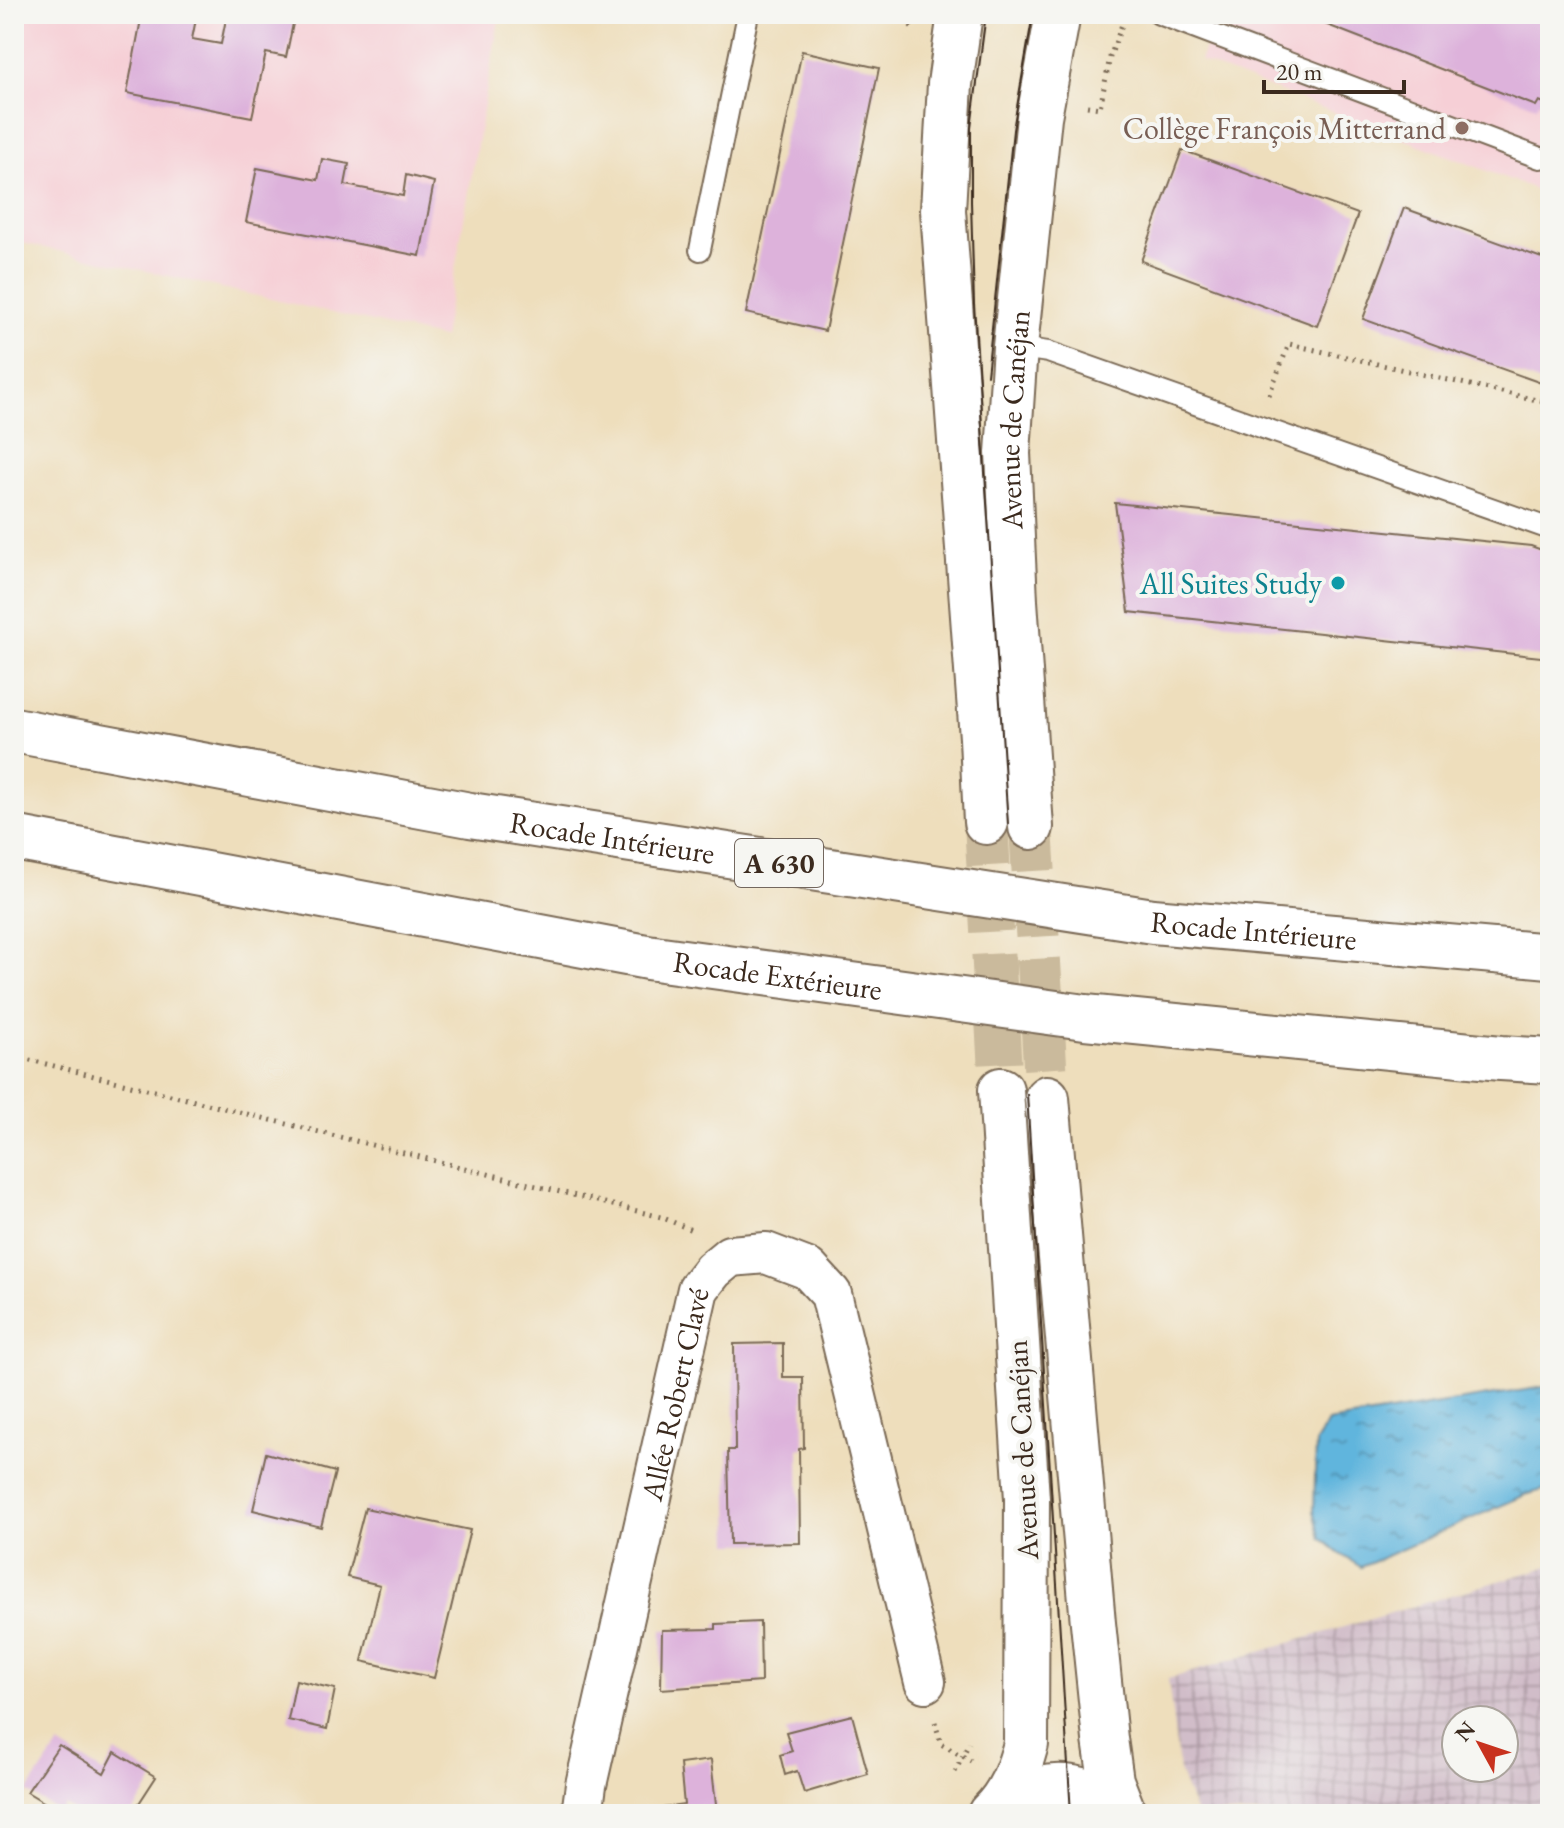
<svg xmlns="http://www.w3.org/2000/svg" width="1564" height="1828" font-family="'EB Garamond',serif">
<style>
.built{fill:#f6cfd6}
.industrial{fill:url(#industrial-grid);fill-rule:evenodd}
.water{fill:url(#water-ripples);stroke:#4e707e;stroke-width:2}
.building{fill:#ddb2db}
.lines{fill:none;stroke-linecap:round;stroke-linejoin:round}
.secondary-tunnel{stroke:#caba9c;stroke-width:44;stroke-dasharray:44 22;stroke-linecap:butt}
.lane-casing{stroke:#7a6955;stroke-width:24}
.street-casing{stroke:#7a6955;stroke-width:44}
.secondary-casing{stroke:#7a6955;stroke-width:48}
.highway-casing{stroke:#7a6955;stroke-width:48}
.path{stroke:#7a6955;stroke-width:5;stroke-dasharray:2 6;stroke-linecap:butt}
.lane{stroke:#fff;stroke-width:20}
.street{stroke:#fff;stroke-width:40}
.secondary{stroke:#fff;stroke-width:44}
.highway{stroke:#fff;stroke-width:44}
.tram{stroke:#3b2a1e;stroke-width:2}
.education-dot{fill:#8d6e63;stroke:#f6f6f2;stroke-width:3}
.culture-dot{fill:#0f9aa8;stroke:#f6f6f2;stroke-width:3}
.labels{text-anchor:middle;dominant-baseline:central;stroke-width:8;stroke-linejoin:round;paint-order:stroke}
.shield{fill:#f6f6f2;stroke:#73675e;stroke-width:2}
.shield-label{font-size:28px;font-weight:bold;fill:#3b2a1e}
.education-label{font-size:30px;fill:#785e54;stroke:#f6f6f2;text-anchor:end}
.street-label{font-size:30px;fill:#3b2a1e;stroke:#f6f6f2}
.culture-label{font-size:30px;fill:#0d838f;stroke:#f6f6f2;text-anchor:end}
</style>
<defs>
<pattern id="industrial-grid" width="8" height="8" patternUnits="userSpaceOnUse" patternTransform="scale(2)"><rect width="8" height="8" fill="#d1bdc9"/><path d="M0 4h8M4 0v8" fill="none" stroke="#ab9aa3"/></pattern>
<pattern id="water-ripples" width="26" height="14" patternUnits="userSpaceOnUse" patternTransform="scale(2)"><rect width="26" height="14" fill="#61b5dd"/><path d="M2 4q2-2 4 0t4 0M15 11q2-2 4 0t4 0" fill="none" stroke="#5193b3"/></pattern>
</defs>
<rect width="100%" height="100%" fill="#f6f6f2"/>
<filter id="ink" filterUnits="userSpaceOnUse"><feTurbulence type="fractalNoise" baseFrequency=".0125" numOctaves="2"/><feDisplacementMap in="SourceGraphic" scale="16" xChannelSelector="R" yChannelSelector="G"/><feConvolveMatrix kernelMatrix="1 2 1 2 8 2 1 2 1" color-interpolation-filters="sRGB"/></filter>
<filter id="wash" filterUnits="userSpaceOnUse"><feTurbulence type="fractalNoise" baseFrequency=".006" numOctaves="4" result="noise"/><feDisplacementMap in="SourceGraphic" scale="32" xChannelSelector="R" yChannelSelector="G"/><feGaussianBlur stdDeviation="1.8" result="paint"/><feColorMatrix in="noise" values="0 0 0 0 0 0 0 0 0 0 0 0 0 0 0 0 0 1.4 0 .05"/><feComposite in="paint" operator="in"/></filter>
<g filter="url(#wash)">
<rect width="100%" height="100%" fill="#eedebc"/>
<!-- built -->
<g class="built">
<path d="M14,14H500L443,338L14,241Z"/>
<path d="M1218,14H1550V195L1200,61Z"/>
</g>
<!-- industrial -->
<path class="industrial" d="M1550,1566V1814H1196L1179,1771L1168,1679ZM1456,1720H1504V1768H1456Z"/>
<!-- water -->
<path class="water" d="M1550,1386V1488L1525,1495L1361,1567L1339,1553L1321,1538L1314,1511L1316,1442L1328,1422Z"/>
<g id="blocks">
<!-- building -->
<g class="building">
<path d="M142,14H197L192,39L221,44L227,14H295L286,57L266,53L252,117L127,93Z"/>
<path d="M1299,14H1550V105L1539,101L1536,106Z"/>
<path d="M802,51L879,68L825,331L746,313Z"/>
<path d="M1182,150L1358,214L1317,326L1141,261Z"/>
<path d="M322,159L349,164L345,185L403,196L406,175L434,182L420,256L246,222L257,168L318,180Z"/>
<path d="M1404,208L1550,261V367L1544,384L1363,319Z"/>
<path d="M1115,503L1531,546L1550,553V658L1129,612Z"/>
<path d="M783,1343V1377H803L804,1448L799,1449L800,1543L730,1544L728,1450H735L734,1344Z"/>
<path d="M266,1453L335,1472L321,1527L253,1510Z"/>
<path d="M365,1508L470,1530L434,1678L362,1661L380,1585L347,1577Z"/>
<path d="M760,1622L761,1682L661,1689L662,1630L716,1629V1624Z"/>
<path d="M296,1680L335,1689L327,1729L288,1720Z"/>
<path d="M852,1715L868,1774L804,1793L797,1771L785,1775L780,1755L792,1751L786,1732Z"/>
<path d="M59,1745L104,1773L115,1752L156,1777L132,1814H79L65,1805L60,1812L27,1792Z"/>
<path d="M711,1760L717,1814H635L634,1812L684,1805L680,1764Z"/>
</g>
</g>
</g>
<g filter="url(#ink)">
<use href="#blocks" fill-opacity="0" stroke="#7a6955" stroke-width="2"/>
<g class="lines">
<!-- secondary-tunnel -->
<g class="secondary-tunnel">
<path d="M986,822L1001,1090"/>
<path d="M1031,827L1047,1098"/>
</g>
<!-- lane casing -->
<g class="lane-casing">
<g id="lane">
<path d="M1159,14L1540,158"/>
<path d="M700,250L748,14"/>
<path d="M1015,347L1048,352L1550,529"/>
</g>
</g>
<!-- street casing -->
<g class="street-casing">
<g id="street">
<path id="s1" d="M582,1814L586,1785L698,1289L713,1270L730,1256L766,1253L808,1269L831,1294L925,1682"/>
</g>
</g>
<!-- secondary casing -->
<g class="secondary-casing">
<g id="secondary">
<path d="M960,14L950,84L943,210L982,738L986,822"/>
<path id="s2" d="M1031,827L1015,601L1008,453L1015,347L1039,117L1058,14"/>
<path d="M1047,1098L1093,1623L1105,1739L1111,1781L1124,1814"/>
<path d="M999,1805C1030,1788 1066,1778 1099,1798C1106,1802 1113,1809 1119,1814"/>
<path d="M990,1814C1010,1795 1019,1770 1026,1744L1027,1499L1001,1090"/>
</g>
</g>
<!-- highway casing -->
<g class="highway-casing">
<g id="highway">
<path id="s3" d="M14,730L470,815L1153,921L1550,956"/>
<path id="s4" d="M14,838L647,957L1085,1017L1501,1058L1550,1061"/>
</g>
</g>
<!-- path -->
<g class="path">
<path d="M899,14L912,27"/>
<path d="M1087,106L1100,108L1110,57L1124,19"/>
<path d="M1269,395L1289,344L1550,403"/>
<path d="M14,1056L661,1217L694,1231"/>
<path d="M935,1722L941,1744L971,1761"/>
<path d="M955,1772L969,1743"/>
</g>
<!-- lane -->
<use href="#lane" class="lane"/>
<!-- street -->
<use href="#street" class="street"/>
<!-- secondary -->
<use href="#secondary" class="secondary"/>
<!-- highway -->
<use href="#highway" class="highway"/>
<!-- tram -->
<g class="tram">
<path d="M986,14L971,128V202L974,304L1008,825"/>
<path d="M987,375L1013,130L1033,14"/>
<path d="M1027,1094L1071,1814"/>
</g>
</g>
</g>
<!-- markers -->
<circle class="education-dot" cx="1462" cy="128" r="8"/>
<circle class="culture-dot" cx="1338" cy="583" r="8"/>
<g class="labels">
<!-- shield labels -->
<rect class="shield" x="735" y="839" width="88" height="48" rx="6"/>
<g class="shield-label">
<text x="779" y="863">A 630</text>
</g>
<!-- education labels -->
<g class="education-label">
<text x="1446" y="128">Collège François Mitterrand</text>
</g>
<!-- street labels -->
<g class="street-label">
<text stroke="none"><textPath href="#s2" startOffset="408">Avenue de Canéjan</textPath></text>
<text stroke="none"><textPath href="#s3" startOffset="608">Rocade Intérieure</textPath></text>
<text stroke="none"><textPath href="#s3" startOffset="1256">Rocade Intérieure</textPath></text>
<text stroke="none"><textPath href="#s4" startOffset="776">Rocade Extérieure</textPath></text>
<text stroke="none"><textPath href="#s1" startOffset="430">Allée Robert Clavé</textPath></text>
<text transform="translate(1022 1450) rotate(-93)">Avenue de Canéjan</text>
</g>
<!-- culture labels -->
<g class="culture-label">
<text x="1322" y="583">All Suites Study</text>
</g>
</g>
<!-- margin -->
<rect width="1564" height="1828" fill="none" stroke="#f6f6f2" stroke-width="48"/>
<!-- north arrow -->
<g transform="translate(1480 1744) rotate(310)"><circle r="38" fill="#f6f6f2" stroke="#aba49d" stroke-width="2"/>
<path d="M0-6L14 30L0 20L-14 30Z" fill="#c8321e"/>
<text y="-12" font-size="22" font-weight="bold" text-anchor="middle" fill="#3b2a1e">N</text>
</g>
<!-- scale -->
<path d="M1264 80v12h140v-12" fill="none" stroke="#3b2a1e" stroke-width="4"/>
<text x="1276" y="80" font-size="24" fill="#3b2a1e" stroke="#f6f6f2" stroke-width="6" paint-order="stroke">20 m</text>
</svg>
